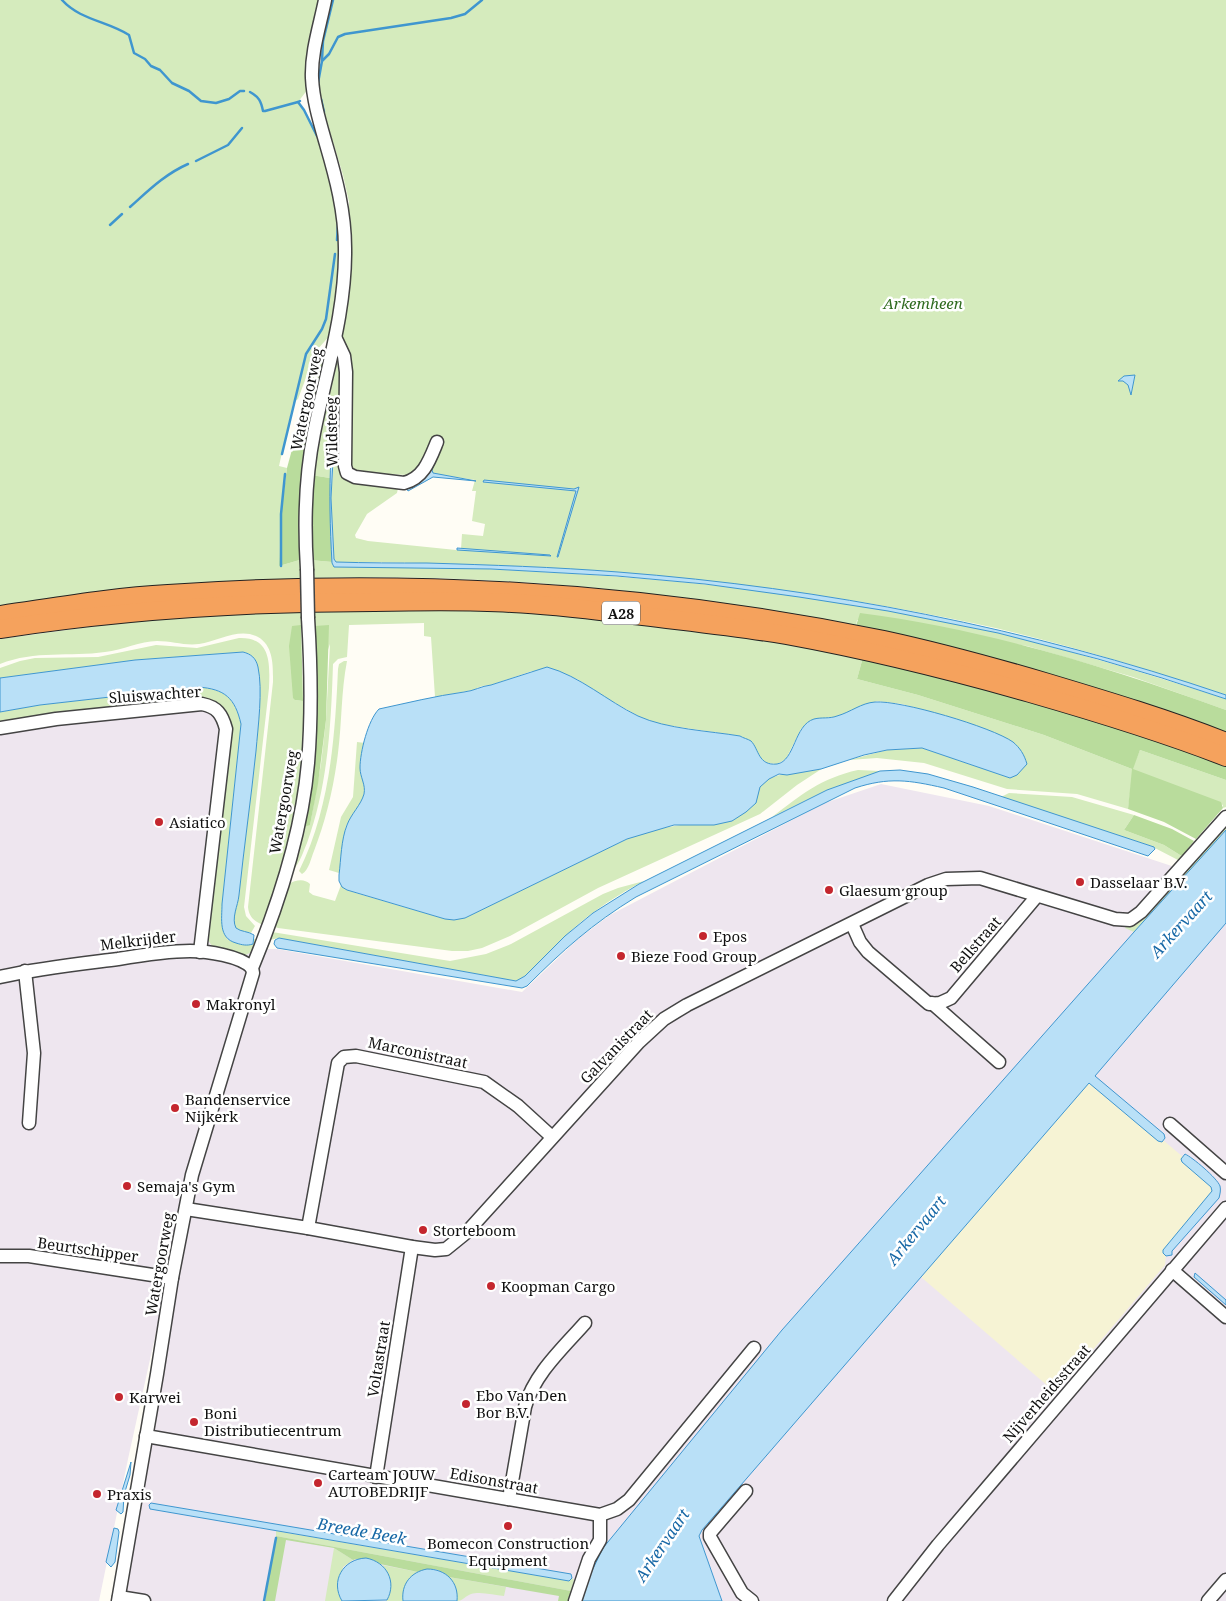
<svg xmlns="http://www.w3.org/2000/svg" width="1226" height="1601" font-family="'Noto Serif',serif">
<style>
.industrial{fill:#eee6ef}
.farmland{fill:#f6f3d4}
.green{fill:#d5ebbd;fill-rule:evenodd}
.forest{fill:#b9dc9c}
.water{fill:#b9e0f7;stroke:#3f96cf}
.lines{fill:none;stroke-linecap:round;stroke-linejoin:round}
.stream{stroke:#3f96cf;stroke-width:2.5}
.minor-casing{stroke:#444;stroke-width:15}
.highway-casing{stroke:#222;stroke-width:20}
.minor{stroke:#fff;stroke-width:12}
.highway{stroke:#f5a25d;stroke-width:18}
.minor-bridge-casing{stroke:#444;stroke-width:15;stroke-linecap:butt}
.minor-bridge{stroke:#fff;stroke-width:12}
.poi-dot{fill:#c4262e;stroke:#fff;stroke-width:2}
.labels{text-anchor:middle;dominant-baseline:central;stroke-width:5;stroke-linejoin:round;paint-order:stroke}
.shield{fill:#fff;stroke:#585858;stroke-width:1}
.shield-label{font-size:14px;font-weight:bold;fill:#111}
.park-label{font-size:15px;font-style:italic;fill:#2f6b1f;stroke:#fff}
.street-label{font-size:15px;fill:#111;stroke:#fff}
.poi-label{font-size:15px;fill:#111;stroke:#fff;text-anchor:start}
.water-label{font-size:16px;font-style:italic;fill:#1768a6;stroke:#fff}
</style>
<rect width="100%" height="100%" fill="#fffdf5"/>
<!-- industrial -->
<g class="industrial">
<path d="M230,703L218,916L252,949L181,1197L160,1314L128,1459L99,1601H0V720Z"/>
<path d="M881,784L989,806L1190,872L590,1601H122L183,1247L203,1150L259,964L266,949H277L522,992L579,938L610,915L825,803Z"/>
<path d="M1226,919V1601H722L699,1536L702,1530Z"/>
</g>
<!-- farmland -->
<path class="farmland" d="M1089,1083L1158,1141L1162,1142L1163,1140L1183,1157L1181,1159L1211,1187L1212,1191L1164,1255L1166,1256L1165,1265L1056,1393L921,1277Z"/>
<!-- green -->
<g class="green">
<path d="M0,0H319L308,89L298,102L321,140L337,209L341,258L333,332L316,351L298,399L293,403L279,466L287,468L281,514L279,566L303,559L304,578L195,584L0,607Z"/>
<path d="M333,0H1226V695C1144,668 1061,642 977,624C767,579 551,562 336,562L334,559L331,498L336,422L334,426L330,478L311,475L322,407L337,356L341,357L342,477L398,488L397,493L367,514L355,535L356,538L368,541L456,550H477L461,549L462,534L483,536L485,524L472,521L476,491H472L475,480L428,473L415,472L408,475L387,474L355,470L349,464L341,336L349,266V202L343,175L324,112L318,83L323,41Z"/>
<path d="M323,352L325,353V362L320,386L310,383L319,357Z"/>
<path d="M310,560L332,562L337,567C405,564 473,568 541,572C683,579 825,595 964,625C1053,645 1140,671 1226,699V710L1133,677L1027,646L857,620L856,626C676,591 493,573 310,578Z"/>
<path d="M311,609C394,609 478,608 561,613C663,619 763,639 863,657L857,679L918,695L1044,735L1132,769L1140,750L1226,780V807L1223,808V805L1133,770L1128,809L1077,794L1007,789L924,763L877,758L849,760L887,750L922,748L1010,778L997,734L961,721L902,704L877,701L836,717L814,719L807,723L801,729L786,759L777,764L767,763L758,756L750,741L740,736L659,724L640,717L608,699L577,679L532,671L491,685L482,686L473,690L435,697L431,637L424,636V623L349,625L347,657L338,659L333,664C331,725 328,785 307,843C303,852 300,863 293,870L299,832ZM330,644L326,720L321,764L310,825L316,683Z"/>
<path d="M305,610V626H292L295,700L303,701C304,746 303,793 292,838C285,867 272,896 263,925C254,921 249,917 248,907L273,682C273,667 274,646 258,637C240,627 218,641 199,644C185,646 172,641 157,641C140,641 123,650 105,652C70,657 35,650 0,664V639L104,625L174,618Z"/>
<path d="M239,638C271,637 270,663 269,688L244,907L246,916L255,926L251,933L240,931L235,928C231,918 238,905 239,895C244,847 251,799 256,751C258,729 263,688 258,667C255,658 251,654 243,652L135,660L0,678V668L20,661L35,658L98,657L156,645L197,648Z"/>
<path d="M344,661H347C341,692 342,722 338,753C334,786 326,820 314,851C311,858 309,870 302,874L299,871C330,809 335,737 338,669L339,664Z"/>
<path d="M198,687C225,689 235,698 241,724L222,904C222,918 220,928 228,940L253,944L254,939L260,940L255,950L244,956L215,950L207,939L229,734L220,706L0,724V712L40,705Z"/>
<path d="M357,742L365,743L360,766L365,788L364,793L362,800L346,826L339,873L329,870L341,817L353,797Z"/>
<path d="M823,768L797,785L760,814L598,888L510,936L482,948L468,951H452L278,928L272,926L288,884C296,880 304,878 310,884L309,892L313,895L335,901L341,885L347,890L356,893L445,919L465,918L627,839L657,829L686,824L755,803C757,798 758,791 760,787C770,770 805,774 823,768Z"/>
<path d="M858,770L880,771L827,790L772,817C801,795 821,778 858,770Z"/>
<path d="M1009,793L1072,797L1134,815L1124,830L1164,845L1180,855H1183L1178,860L1151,846L1001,797Z"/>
<path d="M1226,821V830L1134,932L1125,928L1126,926Z"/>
<path d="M644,881C619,894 594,910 573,929C561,940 529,977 516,981L279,938L269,940L272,932L450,961L486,954L511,944L603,894L618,888Z"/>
<path d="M276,1531L569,1581L572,1578L574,1580L571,1591L276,1536Z"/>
<path d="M334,1548L353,1560L343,1567L339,1596L342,1601H325Z"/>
<path d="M382,1565L418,1572C410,1576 402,1592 403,1601H386L389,1596L384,1567Z"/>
<path d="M449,1577L506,1587L504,1596C494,1595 480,1591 471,1594C465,1596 463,1601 457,1601L456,1587Z"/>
</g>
<!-- forest -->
<g class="forest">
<path d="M310,383L320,386L303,559L279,566L281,514L287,468Z"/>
<path d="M311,475L330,478L332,562L310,560Z"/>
<path d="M860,613C985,629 1108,667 1226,710V733C1106,687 982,656 856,626Z"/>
<path d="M301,625L303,701L295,700L293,698L289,646L292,626Z"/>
<path d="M329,625L326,720L318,784L310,825L303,827L316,683L315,626Z"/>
<path d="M863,657L1107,723L1226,766V780L1140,750L1133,769L1221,802L1223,808L1196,839L1164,822L1128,809L1132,769L1044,735L918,695L857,679Z"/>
<path d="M1134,815L1172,829L1194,841L1183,855H1180L1164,845L1124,830Z"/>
<path d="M276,1536L571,1591L568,1601H558L559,1596L449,1577L438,1570L433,1569L418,1572L356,1559L353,1560L334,1548L286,1540L275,1601H265Z"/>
</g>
<!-- water -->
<g class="water">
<path d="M1135,375L1131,395L1128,385L1123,381H1118L1124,376Z"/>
<path d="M335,422L331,498L334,559L336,562C366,563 397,563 427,563C491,565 554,567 618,572C825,588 1029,628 1226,695V699L1162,678L1098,659L998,633L888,611L799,597L705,584L617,576L491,569L334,567L332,563C330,528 329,492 331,457C332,446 331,432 335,422Z"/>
<path d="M441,448L432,470L433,473L476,481L433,477L408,491L407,489L429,473Z"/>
<path d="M484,480L574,489L579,487L558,557H557L576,491L483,482Z"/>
<path d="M457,548L550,555L551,556L457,550Z"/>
<path d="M243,652C251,654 256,658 258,667C263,690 258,727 256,751C251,799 244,847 239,895C238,906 231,918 236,928C241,932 248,931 254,935L253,944C247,946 242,945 236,943C218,938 222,919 222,904L241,724C235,698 225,689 198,687L40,705L0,712V678L135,660Z"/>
<path d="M547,667C580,676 607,701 638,716C666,729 710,731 740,736C743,738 748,739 751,741C759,749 758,766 777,764C795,761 794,725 814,719C822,717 829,719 837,716C851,712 861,703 875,702C900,700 992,727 1013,742C1020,748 1024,754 1027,764L1017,775L1010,778L922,748L887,750L864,755L821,769L787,775L779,774L769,779L760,787L756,803L746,812L732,821L714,825H674L627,839L465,918L454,920L445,919L347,890L342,887L339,881V875C341,859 341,840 347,825C351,814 361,805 364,794C366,785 360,777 360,768C360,752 368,720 379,709C407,703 435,696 464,692C474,691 481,686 491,685Z"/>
<path d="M900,770L928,774L973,787L1151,846L1154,847L1155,849L1148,856L944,788C909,780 889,777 855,788L636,897C592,924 563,950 527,986L522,988L277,948L274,944L275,940L279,938L516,981L525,976L565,936L593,913L639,884L827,790L880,771Z"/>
<path d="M1226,830V923L1095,1076L1164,1134L1165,1138L1162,1142L1158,1141L1089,1083L702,1530L699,1536L722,1601H582L590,1575L603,1548L782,1330L1134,932Z"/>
<path d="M1185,1154C1192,1157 1217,1178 1220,1186C1221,1190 1220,1194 1219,1198L1172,1251V1255L1166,1256L1163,1253V1250L1212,1191L1211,1187L1182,1162L1181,1159Z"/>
<path d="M1195,1273L1226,1300V1305L1194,1277Z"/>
<path d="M131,1462L130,1475L124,1495L123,1512L121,1514L116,1510Z"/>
<path d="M151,1503L571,1574L572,1578L569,1581L150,1509L149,1505Z"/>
<path d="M114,1528L118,1529L119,1532L115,1562L111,1567L106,1562Z"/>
<path d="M366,1558C387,1562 397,1582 387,1600L342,1601C330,1581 343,1559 366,1558Z"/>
<path d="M427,1569C446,1569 459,1582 457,1601H403C401,1584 411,1572 427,1569Z"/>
</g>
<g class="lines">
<!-- stream -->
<g class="stream">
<path d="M62,0C80,20 107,21 129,35L134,53L145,59L151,66L160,70L172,83L189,91L201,101L216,103L229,99L240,91H244"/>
<path d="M322,60L323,41L333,0"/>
<path d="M318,83L322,61L329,54L338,37L345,34L451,18L465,14L482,0"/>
<path d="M250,92C259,97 261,101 263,111H265L298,102"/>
<path d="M321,99L324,112"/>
<path d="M300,101L298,102L304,110L317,136"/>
<path d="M196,161L228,145L242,128"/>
<path d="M130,207C148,191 165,174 188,164"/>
<path d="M110,225L122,214"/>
<path d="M337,240L338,224"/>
<path d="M282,454L306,354L322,329L326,319L335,254"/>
<path d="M281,566V514L285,474"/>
<path d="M264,1601L276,1538"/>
</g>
<!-- minor casing -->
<g class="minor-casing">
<g id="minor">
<path d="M336,339L344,356L346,372L345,466L347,473L355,477L404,483C424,478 430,459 437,442"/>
<path d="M307,569C304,523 305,478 314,433C326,372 346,311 345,248C345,212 336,178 326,144C320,123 313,100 312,78C311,52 320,25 325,0"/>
<path d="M0,728L56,719L202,704C217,707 222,714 226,729L200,952"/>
<path d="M852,924L860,942L868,952L929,1004L940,1003L951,998L1037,896"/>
<path d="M25,971L34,1053L29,1123"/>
<path d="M0,977C39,968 78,964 118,959C142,955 166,951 190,951C207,951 241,956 252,968"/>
<path d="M932,1003L999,1062"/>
<path d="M1170,1124L1226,1173"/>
<path d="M186,1209L308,1228L412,1247L435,1250L446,1249L467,1232L639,1042L664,1019L687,1005L928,885L946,879L980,878L1115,919L1130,920L1141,912L1226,817"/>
<path d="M308,1228L338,1063L344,1057L356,1056L484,1082L518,1106L552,1137"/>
<path d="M0,1256H29L172,1278"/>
<path d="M1172,1270L1226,1317"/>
<path d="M146,1436L600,1515L617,1509L629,1500L754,1348"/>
<path d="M376,1477L412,1247"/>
<path d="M746,1491L710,1533V1537L742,1593L752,1601"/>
<path d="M509,1499L525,1407C534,1374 563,1348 585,1323"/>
<path d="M119,1597L144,1601"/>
<path d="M118,1601L157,1374L172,1278L192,1175L253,973L252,968C279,903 302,833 308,763C312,715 311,666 308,618"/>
<path d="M575,1601L589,1559L600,1540V1515"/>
<path d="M894,1601L938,1545L1226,1208"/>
<path d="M1208,1601L1226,1580"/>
</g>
</g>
<!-- highway casing -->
<g class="highway-casing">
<g id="highway">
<path d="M0,615C56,607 112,597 168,594C408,577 648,592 884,640C939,652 994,667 1048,683C1108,701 1168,719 1226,742"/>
<path d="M0,629C124,610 249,602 374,602C420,601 466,600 512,603C556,605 600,611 643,616C691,622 739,627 786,635C868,650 949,670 1030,693C1096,712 1162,732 1226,757"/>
</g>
</g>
<!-- minor -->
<use href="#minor" class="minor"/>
<!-- highway -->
<use href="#highway" class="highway"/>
<!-- minor-bridge casing -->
<g class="minor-bridge-casing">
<path id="minor-bridge" d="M307,569L308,618"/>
</g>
<!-- minor-bridge -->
<use href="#minor-bridge" class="minor-bridge"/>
</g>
<!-- markers -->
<g class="poi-dot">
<circle cx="159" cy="822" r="5"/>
<circle cx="1080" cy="882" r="5"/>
<circle cx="829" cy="890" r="5"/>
<circle cx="703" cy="936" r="5"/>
<circle cx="621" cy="956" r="5"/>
<circle cx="196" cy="1004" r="5"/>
<circle cx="175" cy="1108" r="5"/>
<circle cx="127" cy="1186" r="5"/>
<circle cx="423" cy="1230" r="5"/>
<circle cx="491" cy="1286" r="5"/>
<circle cx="119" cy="1397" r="5"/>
<circle cx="466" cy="1404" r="5"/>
<circle cx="194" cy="1422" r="5"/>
<circle cx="318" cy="1483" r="5"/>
<circle cx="97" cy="1494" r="5"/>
<circle cx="508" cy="1526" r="5"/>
</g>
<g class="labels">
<!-- shield labels -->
<rect class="shield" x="602" y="601.5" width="38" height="23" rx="4"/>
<g class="shield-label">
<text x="621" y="613">A28</text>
</g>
<!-- park labels -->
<g class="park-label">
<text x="923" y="303">Arkemheen</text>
</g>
<!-- street labels -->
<g class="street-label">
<text transform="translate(306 399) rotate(-78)">Watergoorweg</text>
<text transform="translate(331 432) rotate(-91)">Wildsteeg</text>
<text transform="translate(155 694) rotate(-4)">Sluiswachter</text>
<text transform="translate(283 802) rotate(-80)">Watergoorweg</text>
<text transform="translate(138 940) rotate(-7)">Melkrijder</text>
<text transform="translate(975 944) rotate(-49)">Bellstraat</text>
<text transform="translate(616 1046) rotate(-46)">Galvanistraat</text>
<text transform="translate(418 1052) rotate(12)">Marconistraat</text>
<text transform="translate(88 1249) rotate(8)">Beurtschipper</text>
<text transform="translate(159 1264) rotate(-80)">Watergoorweg</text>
<text transform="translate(378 1359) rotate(-81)">Voltastraat</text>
<text transform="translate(1046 1393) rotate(-49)">Nijverheidsstraat</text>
<text transform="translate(494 1480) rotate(10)">Edisonstraat</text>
</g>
<!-- poi labels -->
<g class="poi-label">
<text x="169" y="822">Asiatico</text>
<text x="1090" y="882">Dasselaar B.V.</text>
<text x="839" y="890">Glaesum group</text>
<text x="713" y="936">Epos</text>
<text x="631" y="956">Bieze Food Group</text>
<text x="206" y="1004">Makronyl</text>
<text x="185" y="1099">Bandenservice<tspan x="185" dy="17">Nijkerk</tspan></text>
<text x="137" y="1186">Semaja's Gym</text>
<text x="433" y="1230">Storteboom</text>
<text x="501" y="1286">Koopman Cargo</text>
<text x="476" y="1395">Ebo Van Den<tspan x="476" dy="17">Bor B.V.</tspan></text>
<text x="129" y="1397">Karwei</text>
<text x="204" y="1413">Boni<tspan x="204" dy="17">Distributiecentrum</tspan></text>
<text x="328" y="1474">Carteam JOUW<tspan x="328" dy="17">AUTOBEDRIJF</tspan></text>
<text x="107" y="1494">Praxis</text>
<text x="508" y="1543" text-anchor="middle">Bomecon Construction<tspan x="508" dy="17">Equipment</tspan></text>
</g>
<!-- water labels -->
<g class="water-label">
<text transform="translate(1181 924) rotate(-48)">Arkervaart</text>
<text transform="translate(916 1230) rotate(-51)">Arkervaart</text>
<text transform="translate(362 1531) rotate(10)">Breede Beek</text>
<text transform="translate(662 1545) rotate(-56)">Arkervaart</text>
</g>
</g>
</svg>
